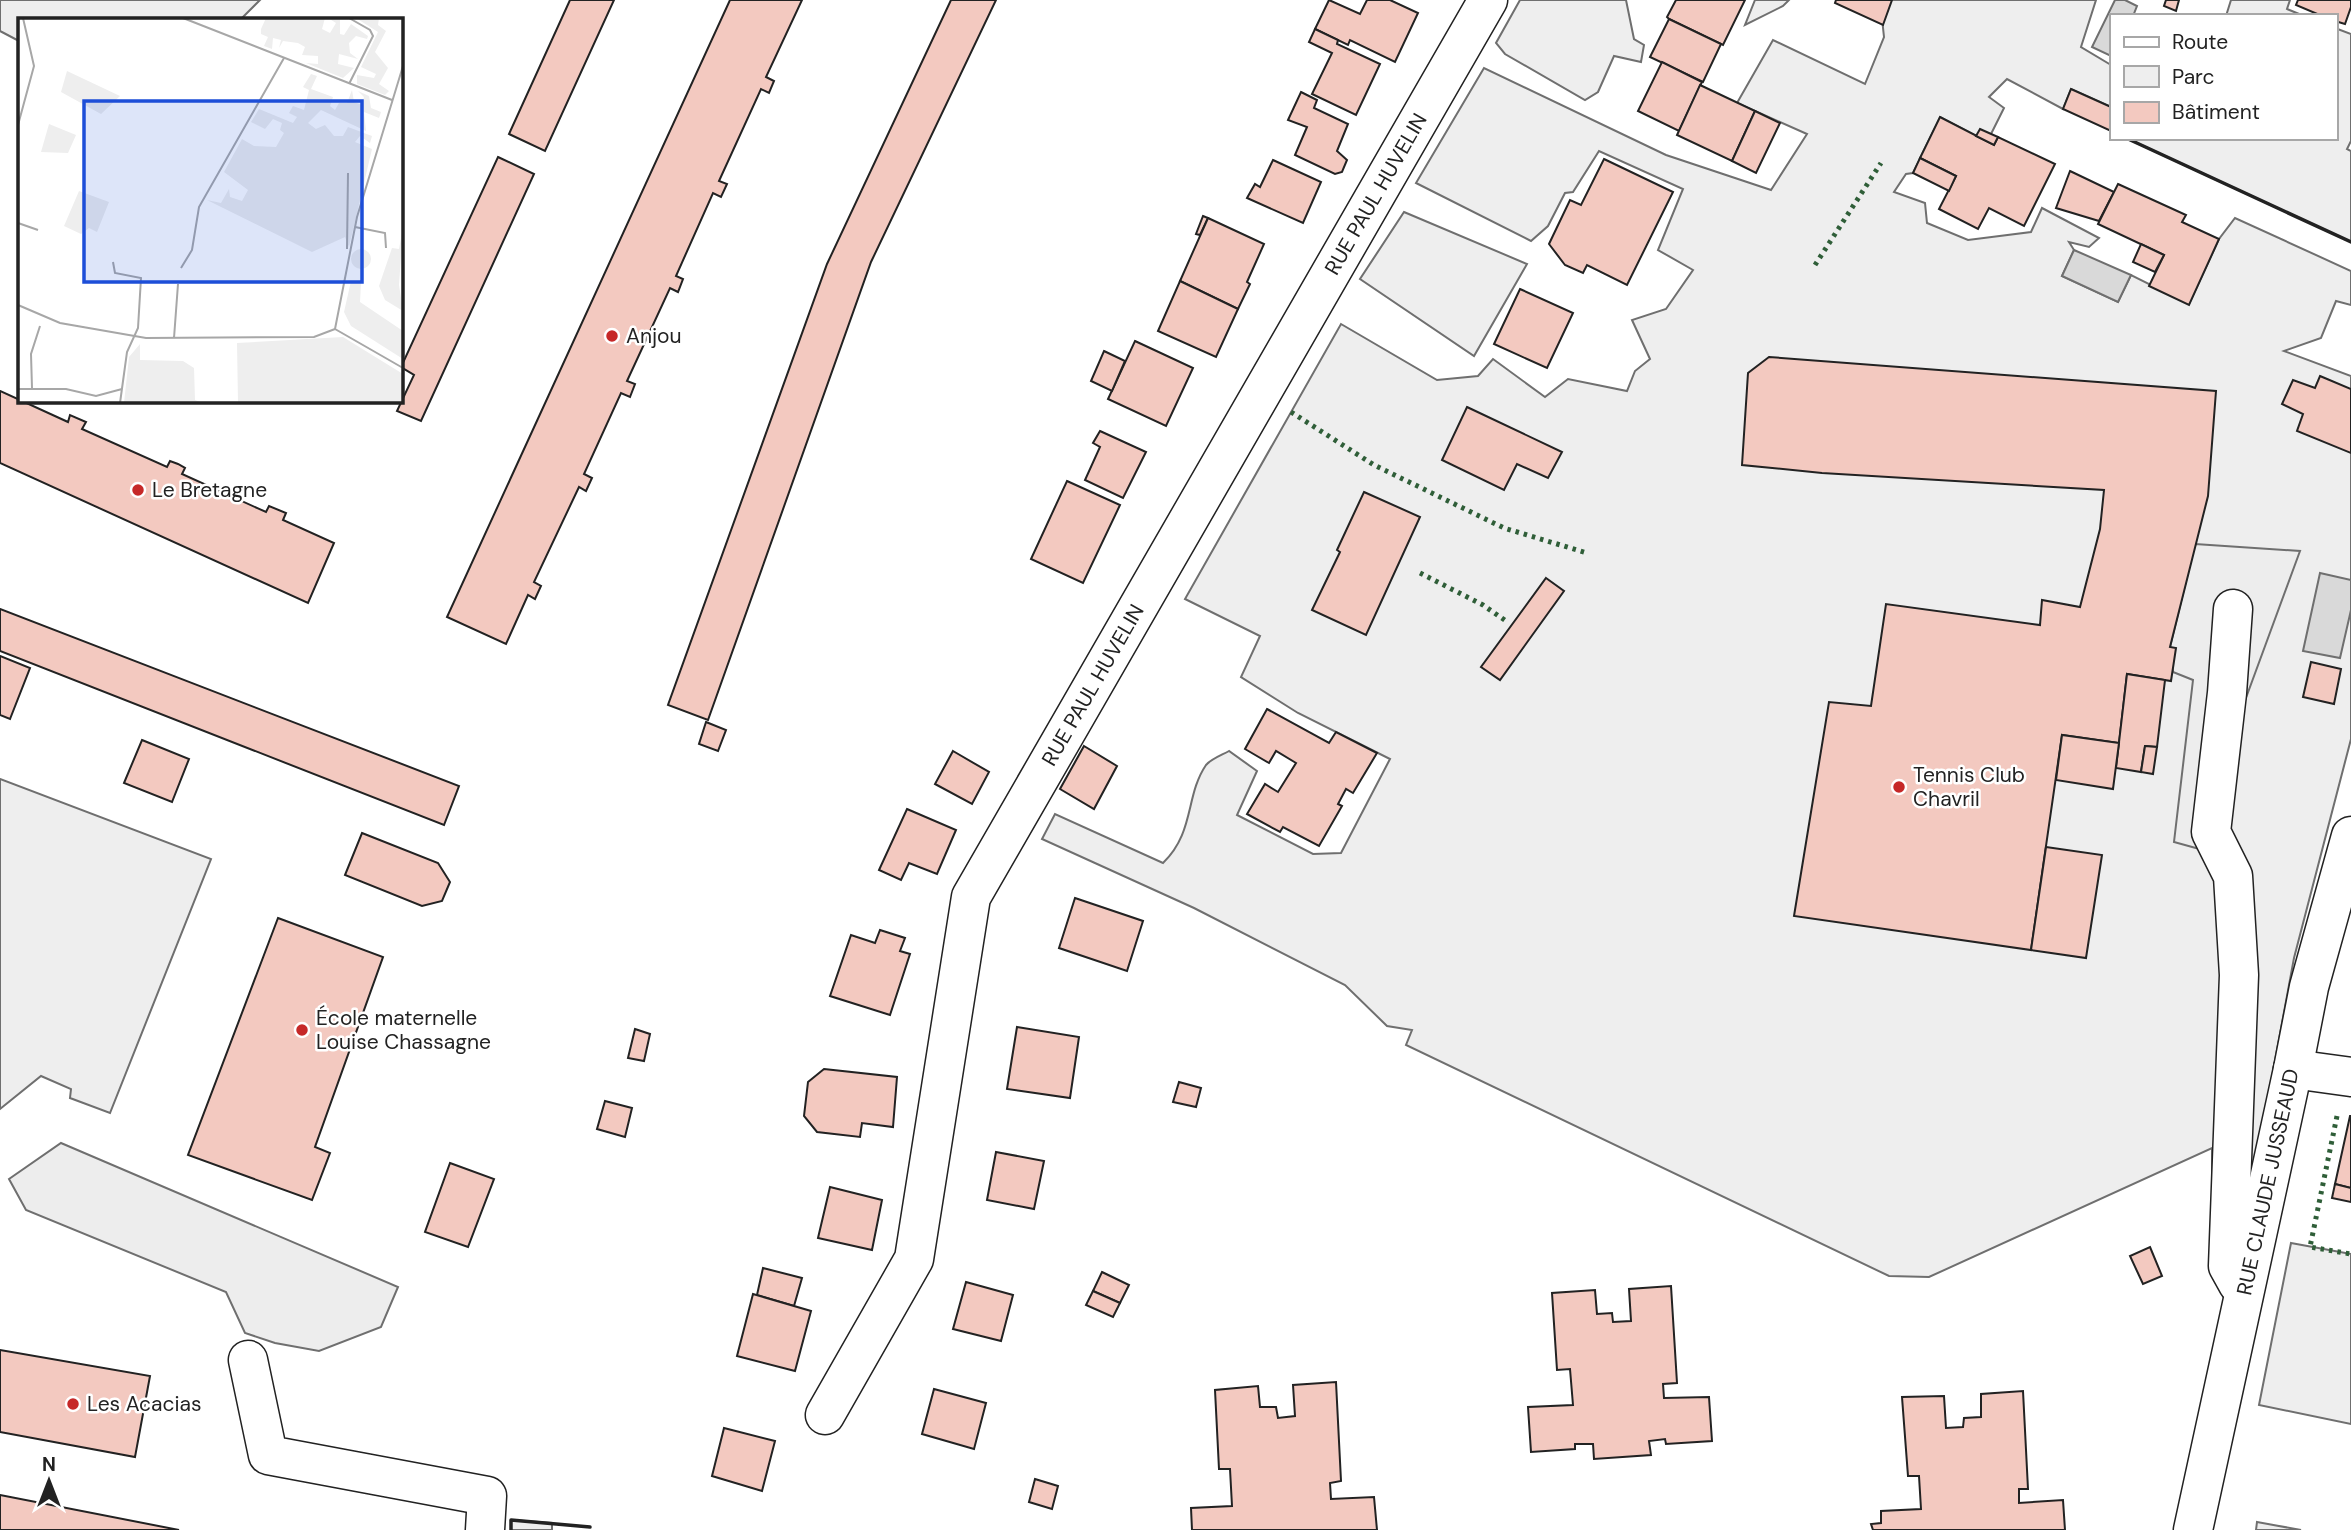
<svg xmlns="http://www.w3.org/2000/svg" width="2351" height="1530" font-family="'DM Sans',sans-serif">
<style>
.green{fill:#eee;stroke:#6f6f6f;stroke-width:2}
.parking{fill:#ededed;stroke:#6f6f6f;stroke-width:2}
.water{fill:#d9d9d9;stroke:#6f6f6f;stroke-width:2}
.building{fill:#f3c9c0;stroke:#222;stroke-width:2}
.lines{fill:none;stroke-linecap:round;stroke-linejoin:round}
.minor-casing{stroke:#222;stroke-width:41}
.minor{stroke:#fff;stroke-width:38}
.hedge{stroke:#2f5e38;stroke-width:5;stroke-dasharray:3.5 5;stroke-linecap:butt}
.wall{stroke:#222;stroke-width:3.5}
.poi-dot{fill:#c62828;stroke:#fff;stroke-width:2.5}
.labels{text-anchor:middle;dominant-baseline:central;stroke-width:5;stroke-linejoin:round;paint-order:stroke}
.street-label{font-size:21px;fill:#222;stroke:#fff}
.poi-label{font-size:21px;fill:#222;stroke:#fff;text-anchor:start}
.inset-road{fill:none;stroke:#a7a7a7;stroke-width:2}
.view{fill:#1d4ed8;fill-opacity:0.15;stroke:#1d4ed8;stroke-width:3.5}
.inset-edge{fill:none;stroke:#222;stroke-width:3.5}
</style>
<rect width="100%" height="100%" fill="#fff"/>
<!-- green -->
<g class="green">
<path d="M0,0H260L241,19H19V41L0,31Z"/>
<path d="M1520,0H1626L1634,39L1644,45L1641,62L1614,56L1598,92L1585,100L1505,54L1496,43Z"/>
<path d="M1755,0H1789L1783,6L1745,25Z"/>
<path d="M1880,0H2096L2081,47L2111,65V107L2071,89L2063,109L2007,79L1989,97L2004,108L1991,134L1976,136L1940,117L1913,173L1906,174L1894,192L1925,203L1927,223L1968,240L2031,232L2042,208L2099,238L2089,247L2069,242L2074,250L2062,276L2118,302L2131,275L2189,304L2219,239L2235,218L2351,271V305L2336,301L2321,338L2284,351L2351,376V739L2294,958L2242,1239L2212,1242V1148L1929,1277L1889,1276L1406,1045L1412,1030L1387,1026L1345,985L1194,908L1042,839L1055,814L1163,863C1195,832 1185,796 1206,765C1211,759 1222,755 1229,751L1257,771L1237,815L1313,854L1341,853L1390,759L1298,713L1241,677L1260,636L1185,599L1341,324L1437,380L1478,376L1493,359L1545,397L1568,379L1627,391L1635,371L1650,359L1632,320L1666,309L1693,270L1658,250L1683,189L1599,151L1573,192L1565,193L1548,226L1531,241L1416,183L1484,68L1666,155L1771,190L1807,134L1737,103L1773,40L1865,84L1884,37Z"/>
<path d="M2231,0H2290L2287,9L2304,16H2226Z"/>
<path d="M2335,28L2351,34V141L2347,149L2351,151V242L2126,138H2335Z"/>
<path d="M1404,212L1527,264L1474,356L1360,279Z"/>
<path d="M0,779L211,859L110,1113L70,1098L71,1089L41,1076L0,1109Z"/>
<path d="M2291,1243L2351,1254V1424L2259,1405Z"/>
<path d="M2257,1522L2301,1530H2256Z"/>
</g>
<!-- parking -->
<g class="parking">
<path d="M2195,544L2300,551L2243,706L2203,850L2174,842L2193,680L2173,672L2170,647Z"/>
<path d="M61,1143L398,1287L381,1327L319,1351L275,1343L245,1333L226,1292L26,1210L9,1179Z"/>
<path d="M511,1520L552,1523V1530H511Z"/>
</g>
<!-- water -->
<g class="water">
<path d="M2115,0H2125L2137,6L2133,16H2111V56L2092,47Z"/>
<path d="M2074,250L2131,275L2118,302L2062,276Z"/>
<path d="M2320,573L2351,580V610L2340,658L2303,651Z"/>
</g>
<!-- building -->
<g class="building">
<path d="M570,0H614L545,151L509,134Z"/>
<path d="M730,0H802L766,77L774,81L769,93L761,89L719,181L727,184L721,197L713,193L676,276L683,279L678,292L670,288L627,381L635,384L630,397L621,393L584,474L592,478L586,491L579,487L534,582L541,586L535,599L528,595L506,644L447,617Z"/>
<path d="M951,0H996L871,262L708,720L668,705L827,264Z"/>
<path d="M1329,0L1360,14L1367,0H1390L1418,13L1395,62L1350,40L1348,45L1315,29Z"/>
<path d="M1676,0H1745L1723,45L1669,19L1667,17Z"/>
<path d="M1836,0H1892L1883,25L1835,3Z"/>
<path d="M2166,0H2179L2176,11L2164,6Z"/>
<path d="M2298,0H2351V7L2345,24L2335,21V16H2322L2296,5Z"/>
<path d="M1669,19L1721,44L1703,82L1650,57Z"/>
<path d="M1315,29L1338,40L1337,44L1380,64L1356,115L1312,94L1332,53L1309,42Z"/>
<path d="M1662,62L1702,82L1679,131L1638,111Z"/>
<path d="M1700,85L1755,111L1732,161L1677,135Z"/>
<path d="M2071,89L2111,107V131L2063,109Z"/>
<path d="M1301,92L1317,100L1314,108L1348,124L1337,151L1347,160L1342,172L1335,174L1295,155L1307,127L1288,120Z"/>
<path d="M1755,111L1780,123L1756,173L1732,161Z"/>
<path d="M1940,117L1994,145L1998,137L2055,164L2024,226L1989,208L1978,229L1939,209L1956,176L1920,158Z"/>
<path d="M1980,129L1998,137L1994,145L1976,136Z"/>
<path d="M498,157L534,174L421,421L397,411L414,375L401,367Z"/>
<path d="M1920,158L1956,176L1949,191L1913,173Z"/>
<path d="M1604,159L1673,192L1627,285L1587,265L1583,273L1565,265L1549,244L1570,200L1581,205Z"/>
<path d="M1273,160L1321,182L1303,223L1247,198L1255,184L1260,187Z"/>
<path d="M2070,171L2114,192L2099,221L2056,208Z"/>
<path d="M2118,184L2186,215L2182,222L2219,239L2189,305L2149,286L2164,255L2098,224Z"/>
<path d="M1203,216L1208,218L1200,235L1196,234Z"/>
<path d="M1208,218L1264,244L1247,282L1250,284L1238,309L1180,281Z"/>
<path d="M2141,244L2164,255L2155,272L2133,262Z"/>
<path d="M1180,281L1238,309L1216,357L1158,331Z"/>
<path d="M1520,289L1573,313L1547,368L1494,344Z"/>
<path d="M1135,341L1193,368L1166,426L1108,399Z"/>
<path d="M1104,351L1125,361L1112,391L1091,381Z"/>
<path d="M1769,357L2216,391L2208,496L2170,647L2176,648L2171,681L2127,674L2119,743L2062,735L2031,950L1794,916L1829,702L1871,706L1886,604L2040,625L2042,600L2080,607L2100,529L2104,490L1822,473L1742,465L1748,373Z"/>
<path d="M2320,376L2351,389V453L2297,431L2303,414L2282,404L2293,380L2315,388Z"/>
<path d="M0,391L68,422L70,415L86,422L82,429L167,467L170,461L178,464L185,468L182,474L266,512L269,506L286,513L283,520L334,543L308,603L0,463Z"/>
<path d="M1467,407L1562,452L1548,478L1517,464L1504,490L1442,460Z"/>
<path d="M1100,431L1146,452L1123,498L1085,480L1100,447L1093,443Z"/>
<path d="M1067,481L1120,505L1083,583L1031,559Z"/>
<path d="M1364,492L1420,517L1366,635L1312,610L1340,552L1337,550Z"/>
<path d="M1546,578L1564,591L1500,680L1481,667Z"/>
<path d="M0,609L459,786L444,825L0,651Z"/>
<path d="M0,656L30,668L10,719L0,715Z"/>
<path d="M2311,662L2341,669L2334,704L2303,697Z"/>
<path d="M2127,674L2165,680L2157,747L2145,746L2141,772L2116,768Z"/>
<path d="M1267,709L1329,743L1336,732L1377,753L1353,793L1346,789L1338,804L1342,806L1319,846L1283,827L1280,832L1247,814L1265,784L1278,792L1296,763L1276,751L1269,763L1245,749Z"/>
<path d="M706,722L726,730L718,751L699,744Z"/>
<path d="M2062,735L2119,743L2113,789L2056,780Z"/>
<path d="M142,740L189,759L172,802L124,783Z"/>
<path d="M1084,746L1117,766L1094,809L1060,789Z"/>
<path d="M2145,746L2157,747L2153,774L2141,772Z"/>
<path d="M953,751L989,772L972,804L935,784Z"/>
<path d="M907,809L956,830L937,874L909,863L901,880L879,870Z"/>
<path d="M362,833L438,863L450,882L442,901L422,906L345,875Z"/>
<path d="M2046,847L2102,855L2086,958L2031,950Z"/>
<path d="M1075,898L1143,921L1127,971L1059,948Z"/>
<path d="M278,918L383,957L315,1147L330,1153L312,1200L188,1155Z"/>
<path d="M880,930L905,938L900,951L910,954L890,1015L830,996L851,935L875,943Z"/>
<path d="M1017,1027L1079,1037L1070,1098L1007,1089Z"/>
<path d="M635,1029L650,1034L644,1061L628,1058Z"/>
<path d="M824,1069L897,1077L893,1127L862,1123L860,1137L817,1132L804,1116L808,1082Z"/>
<path d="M1179,1082L1201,1088L1196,1107L1173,1102Z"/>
<path d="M605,1101L632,1108L625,1137L597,1129Z"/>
<path d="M2350,1116H2351V1188L2335,1184Z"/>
<path d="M996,1152L1044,1161L1034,1209L987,1200Z"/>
<path d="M450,1163L494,1179L468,1247L425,1232Z"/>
<path d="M2335,1184L2351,1188V1202L2332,1198Z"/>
<path d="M830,1187L882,1200L872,1250L818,1238Z"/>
<path d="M2150,1247L2162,1276L2143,1284L2130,1256Z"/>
<path d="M763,1268L802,1278L794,1306L757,1295Z"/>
<path d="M1102,1272L1129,1285L1120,1303L1093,1291Z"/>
<path d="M966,1282L1013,1295L1001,1341L953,1329Z"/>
<path d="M1671,1286L1677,1383L1663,1384L1664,1398L1709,1397L1712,1441L1666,1444L1665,1439L1649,1441L1651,1455L1594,1459L1593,1444H1575V1449L1531,1452L1528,1407L1573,1405L1570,1369L1557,1370L1552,1293L1595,1290L1597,1314L1612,1313L1613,1322L1631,1321L1629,1289Z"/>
<path d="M1093,1291L1120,1303L1113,1317L1086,1305Z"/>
<path d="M753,1294L811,1311L795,1371L737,1356Z"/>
<path d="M0,1350L150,1376L135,1457L0,1432Z"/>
<path d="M1336,1382L1341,1481L1330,1483L1331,1499L1374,1497L1377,1530H1192L1191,1508L1232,1506L1230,1469H1219L1215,1390L1258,1386L1260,1407H1276L1278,1418L1295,1416L1293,1385Z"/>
<path d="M934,1389L986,1403L974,1449L922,1434Z"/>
<path d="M2023,1391L2028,1489H2019V1503L2063,1500L2065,1530H1873L1871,1524L1881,1523V1511L1921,1509L1919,1476H1908L1902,1397L1944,1396L1946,1428L1963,1427L1964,1418L1981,1417V1394Z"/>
<path d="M724,1428L775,1441L762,1491L712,1476Z"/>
<path d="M1035,1479L1058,1486L1052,1509L1029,1502Z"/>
<path d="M0,1495L179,1530H0Z"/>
</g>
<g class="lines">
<!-- minor casing -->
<g class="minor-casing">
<g id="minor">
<path d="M2233,609L2227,693L2211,832L2233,876L2239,975L2228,1266L2238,1284"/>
<path d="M2293,1069L2351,1077"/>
<path d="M248,1360L268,1455L487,1496L485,1530"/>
<path d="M825,1415L914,1259L971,897L1488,0"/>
<path d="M2193,1530L2293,1069L2309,987L2351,836"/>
</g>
</g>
<!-- minor -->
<use href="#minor" class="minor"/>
<!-- hedge -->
<g class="hedge">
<path d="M1815,265L1881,163"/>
<path d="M1291,412L1374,465L1504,528L1587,553"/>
<path d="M1420,573L1483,605L1506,621"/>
<path d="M2337,1116L2310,1247L2351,1254"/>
</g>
<!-- wall -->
<g class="wall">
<path d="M2126,138L2351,242"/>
<path d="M511,1530V1520L590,1527"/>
</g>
</g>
<!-- markers -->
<g class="poi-dot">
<circle cx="612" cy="336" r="7"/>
<circle cx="138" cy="490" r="7"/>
<circle cx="1899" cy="787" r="7"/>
<circle cx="302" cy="1030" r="7"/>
<circle cx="73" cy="1404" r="7"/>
</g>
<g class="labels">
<!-- street labels -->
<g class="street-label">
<text transform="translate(1376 194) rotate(-60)">RUE PAUL HUVELIN</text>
<text transform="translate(1093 685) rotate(-60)">RUE PAUL HUVELIN</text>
<text transform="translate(2268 1182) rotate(-78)">RUE CLAUDE JUSSEAUD</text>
</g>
<!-- poi labels -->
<g class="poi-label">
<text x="626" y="336">Anjou</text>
<text x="152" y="490">Le Bretagne</text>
<text x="1913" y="775">Tennis Club<tspan x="1913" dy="24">Chavril</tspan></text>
<text x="316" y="1018">École maternelle<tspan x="316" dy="24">Louise Chassagne</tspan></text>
<text x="87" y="1404">Les Acacias</text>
</g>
</g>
<!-- overview -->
<g transform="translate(18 18)">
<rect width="385" height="385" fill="#fff"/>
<path d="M248,0H307L304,11L312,15L318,5L310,0H322V16L326,17L333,6L350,18L349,21L338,18L331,25L332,35L340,41L321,36L320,46L336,50L325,60L288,45L300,46V38L284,37L287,29L280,25L265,23L261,30L263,22L255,20L254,31L246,28L250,19L243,16V11ZM338,0H361L360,7L368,13L357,34L370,50L361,66L371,73L367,77L339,66V57L356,60L358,56L343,49L360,14ZM49,53L102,78L83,96L43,74ZM293,56L299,58L293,71L315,79L312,88L317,92L321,85H329L334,72L336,84L344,87L346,79L340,73L351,78L353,90L363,94L361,100L346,94L348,113L303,92L290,105L298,111L307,107L316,118H325L330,109L354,118L352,125L342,118L337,124L354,131L331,229L327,219L294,234L189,182L203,185L211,171L212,179L224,183L230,172L206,154L224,121L236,128L258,129L266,115L262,112L264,105L255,101L247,111L233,104L241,91L275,105L279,99L271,95L275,88L286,92L291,72L285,69ZM31,106L58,117L50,135L23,134ZM61,173L91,184L79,214L71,210L63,216L46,208ZM385,210L381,267L385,293L367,282L361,268L374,230L381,231ZM333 241a10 10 0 1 1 20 0a10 10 0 1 1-20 0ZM333,263L343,265L342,284L385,313V341L333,308L326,294ZM325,319L385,356V385H220L219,325ZM122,326V342L165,343L176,350L177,382L185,385H106L111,339Z" fill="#eee"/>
<path class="inset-road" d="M165,0L374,82M331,66L355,18L352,12L331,0M0,107L16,48L5,0M0,205L20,212M337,209L367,215L368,230M329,231L330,155M95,244L97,255L123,260L120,310L109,334L102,385M163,250L174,232L181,189L266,40M0,287L42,305L128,320L296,319L317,311M317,311L339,199L385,48M317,311L385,350M156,320L160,266M14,370L13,336L22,308M0,371H48L78,378L104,371"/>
<path class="view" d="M66,83H344V264H66Z"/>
<rect width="385" height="385" class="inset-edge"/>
</g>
<!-- legend -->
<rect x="2110" y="14" width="228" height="126" fill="#ffffff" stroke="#a7a7a7" stroke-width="2"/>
<rect x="2124" y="37" width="35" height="10" fill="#ffffff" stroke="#a7a7a7" stroke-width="2"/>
<text x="2172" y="49" font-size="21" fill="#222222">Route</text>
<rect x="2124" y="66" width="35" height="21" fill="#eeeeee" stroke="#a7a7a7" stroke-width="2"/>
<text x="2172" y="84" font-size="21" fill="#222222">Parc</text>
<rect x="2124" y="102" width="35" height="21" fill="#f3c9c0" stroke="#a7a7a7" stroke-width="2"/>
<text x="2172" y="119" font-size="21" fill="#222222">Bâtiment</text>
<!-- north arrow -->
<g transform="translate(49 1481)" stroke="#ffffff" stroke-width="5" paint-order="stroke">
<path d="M0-5L12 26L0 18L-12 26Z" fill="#222222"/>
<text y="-10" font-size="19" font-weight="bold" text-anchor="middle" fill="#222222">N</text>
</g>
</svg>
